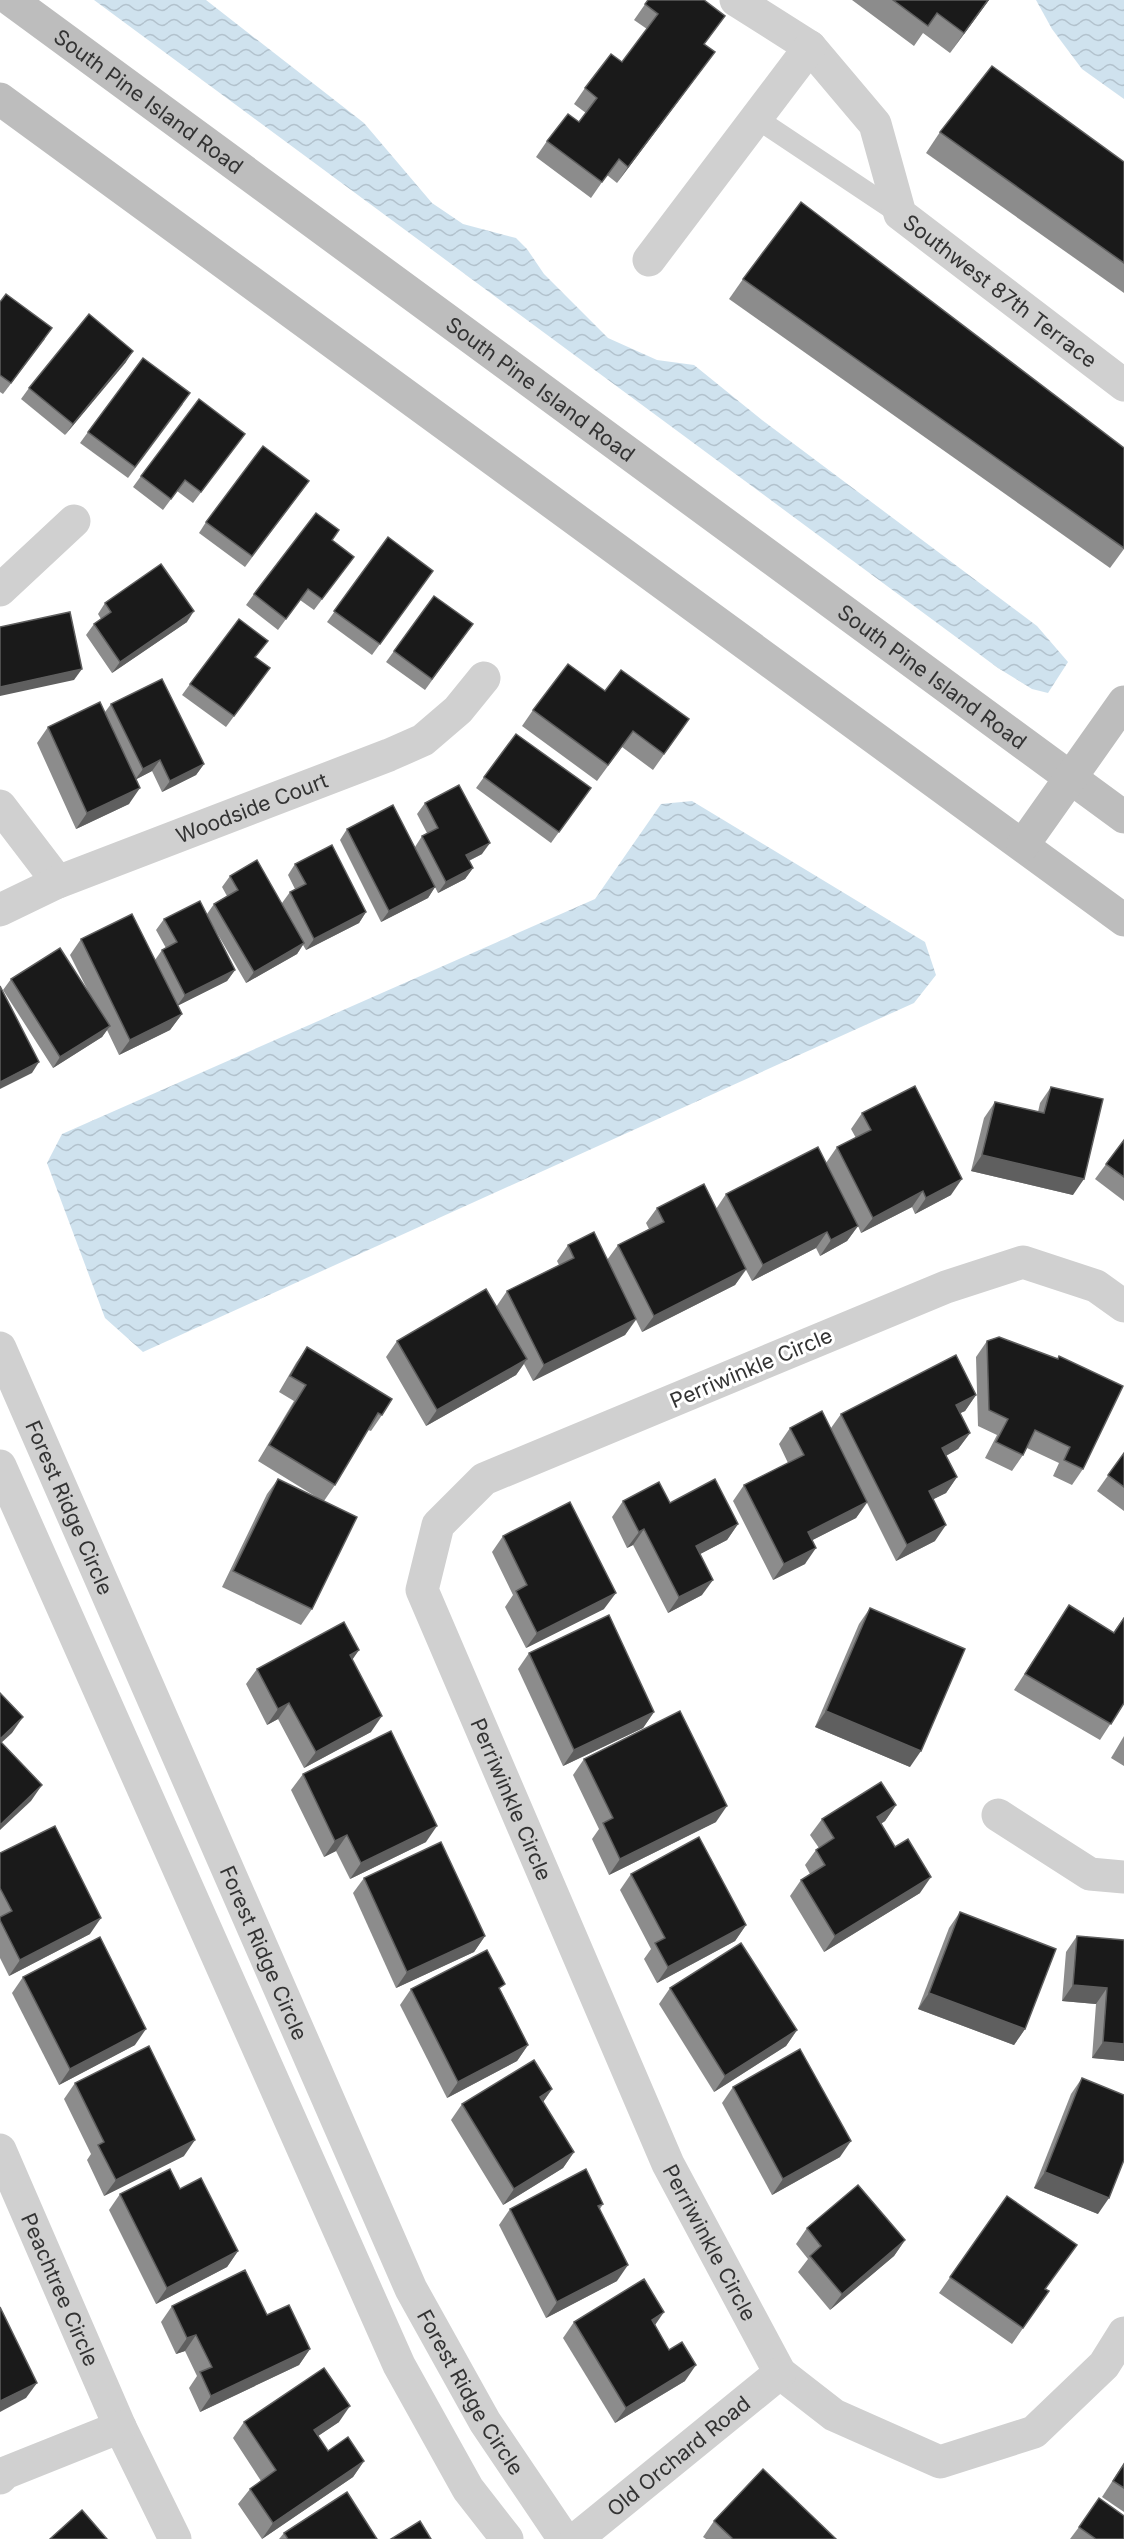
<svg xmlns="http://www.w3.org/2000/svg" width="1124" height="2539" font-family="Inter,sans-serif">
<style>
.water{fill:url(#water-waves)}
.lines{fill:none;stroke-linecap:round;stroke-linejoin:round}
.lane{stroke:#d0d0d0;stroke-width:21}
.street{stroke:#d0d0d0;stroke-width:33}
.secondary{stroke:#bdbdbd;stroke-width:33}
.wall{fill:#8c8c8c}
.shaded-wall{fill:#5f5f5f}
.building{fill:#1a1a1a;stroke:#5f5f5f;stroke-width:1.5}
.labels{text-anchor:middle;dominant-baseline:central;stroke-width:6;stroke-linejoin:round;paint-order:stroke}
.street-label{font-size:21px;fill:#333;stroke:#fff}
</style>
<defs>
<pattern id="water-waves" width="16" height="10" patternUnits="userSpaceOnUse" patternTransform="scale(1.5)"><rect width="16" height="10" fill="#cfe2ee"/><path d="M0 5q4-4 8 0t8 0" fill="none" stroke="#b2c2cd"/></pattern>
</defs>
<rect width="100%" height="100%" fill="#fff"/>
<!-- water -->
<g class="water">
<path d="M94,0H206L364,123L432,203L463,224L516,238L527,249L544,274L608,338L657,360L694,365L762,420L1037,626L1068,662L1048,693L1032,689L998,668Z"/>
<path d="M1036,0H1124V99L1082,69L1052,29Z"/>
<path d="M692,801L925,942L936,975L914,1003L143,1352L105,1318L47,1163L62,1134L595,899L661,804Z"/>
</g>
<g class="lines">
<!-- lane -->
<path class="lane" d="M756,118L900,214"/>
<!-- street -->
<g class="street">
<path id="s1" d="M736,0L810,47L875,124L900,214L1124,385"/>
<path d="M649,260L810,47"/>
<path d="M0,590L74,521"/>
<path d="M0,806L58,882"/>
<path id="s2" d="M0,910L58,882L389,755L423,740L458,710L484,678"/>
<path id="s3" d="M1124,1306L1096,1286L1023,1262L946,1287L484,1479L438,1525L422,1590L668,2164L780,2373L834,2415L940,2462L1034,2432L1104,2365L1124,2333"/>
<path id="s4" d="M0,1348L411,2289L485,2422L564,2539"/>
<path d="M0,1466L399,2365L468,2489L507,2539"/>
<path d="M998,1815L1090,1874L1124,1877"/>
<path id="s5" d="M0,2150L120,2427L175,2539"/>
<path d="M0,2478L5,2473L120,2427"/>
<path id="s6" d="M576,2539L780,2373"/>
</g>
<!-- secondary -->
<g class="secondary">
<path id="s7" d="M11,0L1124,817"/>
<path d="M0,99L1124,920"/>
<path d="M1023,845L1124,702"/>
</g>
</g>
<!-- wall -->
<g class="wall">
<path d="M648,0L725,16L704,44L703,68L617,183L607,175L591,198L536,157L547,141L579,122L586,113L574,104L585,88L622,62L647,29L634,20Z"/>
<path d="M852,0H989L950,53L923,33L914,46Z"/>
<path d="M940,132L1124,162V293L926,153Z"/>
<path d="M743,279L1124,448V549L1110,568L729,299Z"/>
<path d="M0,302L45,339L3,394L0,392Z"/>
<path d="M126,362L65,435L21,399L29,388Z"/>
<path d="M183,404L128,478L80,443L88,432Z"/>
<path d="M245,434L193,503L177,491L163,510L133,487L141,476Z"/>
<path d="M309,481L245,567L199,533L206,522Z"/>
<path d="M388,537L433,571L372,655L327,622Z"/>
<path d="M354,557L314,610L300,600L278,630L246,605L254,594Z"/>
<path d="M434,596L473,624L425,690L386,662Z"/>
<path d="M105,603L187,622L112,673L86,635L94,624L101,619L98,614Z"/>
<path d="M256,658L270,668L226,727L182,695L190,684Z"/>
<path d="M605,691L689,719L653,770L622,747L597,781L522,726L533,710Z"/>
<path d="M111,704L204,764L196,775L162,792L152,771L136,779L129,804L76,829L37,743L48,727L105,712Z"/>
<path d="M484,777L591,788L551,843L476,788Z"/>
<path d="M425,803L482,854L469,861L473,868L465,879L438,893L435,887L428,898L381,922L340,840L347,829L415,847L422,836L427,833L417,814Z"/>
<path d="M295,864L366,912L359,923L306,950L303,945L297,954L246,983L210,921L235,970L227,981L177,1006L182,1014L170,1030L119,1055L107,1030L102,1037L53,1068L3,990L11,979L89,993L70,955L81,939L155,960L162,950L166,948L156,930L164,919L207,914L214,904L227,896L222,887L230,876L282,903L290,892L295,889L288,875Z"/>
<path d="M1051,1087L1073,1195L971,1171L984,1118L995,1102L1038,1112L1040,1103Z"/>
<path d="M862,1113L951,1195L915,1214L912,1207L861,1233L858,1226L847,1241L820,1256L816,1248L752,1281L746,1270L735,1285L642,1332L636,1320L625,1335L533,1381L524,1364L516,1375L426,1426L386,1357L397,1341L496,1307L507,1291L559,1265L557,1261L568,1245L607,1260L618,1245L649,1229L646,1223L657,1208L716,1209L726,1194L826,1163L837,1147L856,1138L851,1129Z"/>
<path d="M1124,1140V1201L1095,1179Z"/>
<path d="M987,1341L1057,1359L1059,1356L1083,1469L1072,1485L1053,1476L1059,1463L1027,1448L1023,1455L1012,1471L985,1458L997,1435L978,1426L976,1357Z"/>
<path d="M307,1347L382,1415L371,1431L368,1430L335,1485L324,1501L312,1609L301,1625L222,1587L267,1494L278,1479L318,1498L258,1461L294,1401L279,1392L296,1363Z"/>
<path d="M976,1395L965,1411L960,1413L970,1433L958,1449L946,1456L957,1477L946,1493L933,1499L935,1541L896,1561L867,1503L856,1518L812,1540L805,1564L773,1580L733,1501L744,1485L788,1463L779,1444L790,1428H831L841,1414Z"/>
<path d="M1124,1453V1511L1097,1491Z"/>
<path d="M623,1501L670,1503L738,1524L727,1540L700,1554L702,1595L668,1613L633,1545L627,1548L612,1517Z"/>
<path d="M503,1536L604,1609L526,1648L505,1607L513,1595L492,1552Z"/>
<path d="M1069,1605L1113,1633L1124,1617V1703L1100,1740L1014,1690Z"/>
<path d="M870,1608L910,1767L815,1727L859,1624Z"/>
<path d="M359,1650L352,1659L371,1732L304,1768L278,1719L267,1725L246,1684L257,1669Z"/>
<path d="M529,1653L654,1712L643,1728L563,1766L518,1669Z"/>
<path d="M1124,1736V1766L1111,1758Z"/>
<path d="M584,1759L716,1822L609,1875L592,1839L599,1829L573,1775Z"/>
<path d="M303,1774L426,1842L350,1879L336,1851L324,1857L291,1790Z"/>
<path d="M896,1805L885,1821L881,1824L920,1893L824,1952L790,1896L801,1880L810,1874L805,1865L816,1850L819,1848L810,1835L822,1819Z"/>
<path d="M0,1853L90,1934L9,1976L0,1958Z"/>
<path d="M631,1874L746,1925L735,1941L657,1983L644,1959L651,1949L620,1890Z"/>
<path d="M364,1878L485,1936L474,1952L396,1988L353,1893Z"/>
<path d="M960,1912L1025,2029L1014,2045L918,2009L949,1928Z"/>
<path d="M1077,1936L1124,1940V2061L1092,2058L1096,2004L1062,2001L1066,1952Z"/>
<path d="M23,1977L135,2045L59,2085L12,1993Z"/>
<path d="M670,1988L797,2030L786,2046L714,2092L659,2004Z"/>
<path d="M411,1989L501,1991L528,2045L517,2061L447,2098L400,2005Z"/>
<path d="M1082,2078L1098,2214L1034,2188L1071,2094Z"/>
<path d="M75,2083L184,2156L104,2196L87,2160L91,2154L64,2099Z"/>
<path d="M733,2087L840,2157L772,2195L722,2103Z"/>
<path d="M552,2089L543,2102L574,2152L563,2168L503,2205L451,2120L462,2104Z"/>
<path d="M120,2194L238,2251L227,2267L156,2304L109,2210Z"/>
<path d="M1007,2196L1045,2289L1049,2291L1012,2344L939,2293Z"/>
<path d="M603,2204L600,2209L617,2281L546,2318L499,2225L510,2209Z"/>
<path d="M807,2228L905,2240L894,2256L830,2310L798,2272L808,2259L796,2244Z"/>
<path d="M172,2306L267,2315L310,2349L299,2365L200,2412L189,2388L197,2376L185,2351L176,2354L161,2322Z"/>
<path d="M574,2322L655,2325L669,2350L685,2381L615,2423L563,2338Z"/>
<path d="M244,2422H339L318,2436L328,2451L364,2461L353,2477L262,2539L238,2504L250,2489L261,2481L233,2438Z"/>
<path d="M1124,2463V2512L1102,2497Z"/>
<path d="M714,2521L836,2539H706L703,2537Z"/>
<path d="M1079,2527L1124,2539H1070Z"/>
<path d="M284,2533L377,2539H279Z"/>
</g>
<!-- shaded-wall -->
<g class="shaded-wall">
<path d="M988,0H989L950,53L964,33Z"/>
<path d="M715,52L703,68L617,183L628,167Z"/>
<path d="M133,351L126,362L65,435L73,424Z"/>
<path d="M194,611L187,622L112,673L120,662Z"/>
<path d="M82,669L74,680L0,696V687Z"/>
<path d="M160,760L152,771L135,780L143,769Z"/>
<path d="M204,764L196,775L162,792L170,781Z"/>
<path d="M140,788L129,804L76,829L87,813Z"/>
<path d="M490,843L482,854L458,866L466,855Z"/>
<path d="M473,868L465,879L438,893L446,882Z"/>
<path d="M435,887L428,898L381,922L389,911Z"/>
<path d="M366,912L359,923L306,950L314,939Z"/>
<path d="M304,943L297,954L246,983L254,972Z"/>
<path d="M235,970L227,981L177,1006L185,995Z"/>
<path d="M182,1014L170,1030L119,1055L130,1040Z"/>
<path d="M110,1026L102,1037L53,1068L60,1057Z"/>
<path d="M39,1062L32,1073L0,1089V1082Z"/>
<path d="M982,1155L1084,1179L1073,1195L971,1171Z"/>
<path d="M962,1179L951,1195L915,1214L926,1198Z"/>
<path d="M923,1191L912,1207L861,1233L873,1218Z"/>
<path d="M858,1226L847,1241L820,1256L831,1240Z"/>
<path d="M827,1232L816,1248L752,1281L763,1265Z"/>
<path d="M746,1269L735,1285L642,1332L654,1316Z"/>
<path d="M636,1319L625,1335L533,1381L544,1365Z"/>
<path d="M527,1359L516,1375L426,1426L437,1410Z"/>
<path d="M976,1395L965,1411L944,1421L956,1405Z"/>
<path d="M970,1433L958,1449L931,1464L942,1448Z"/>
<path d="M957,1477L946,1493L918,1507L929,1491Z"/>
<path d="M867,1502L856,1518L797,1548L808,1532Z"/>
<path d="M738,1524L727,1540L685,1562L696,1546Z"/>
<path d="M946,1525L935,1541L896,1561L907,1545Z"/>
<path d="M644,1529L633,1545L627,1548L639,1532Z"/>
<path d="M816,1548L805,1564L773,1580L784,1564Z"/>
<path d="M713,1580L702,1595L668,1613L679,1597Z"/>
<path d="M616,1593L604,1609L526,1648L537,1633Z"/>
<path d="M359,1650L348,1666L350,1655Z"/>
<path d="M289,1703L278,1719L267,1725L278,1709Z"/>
<path d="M826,1711L921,1751L910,1767L815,1727Z"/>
<path d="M654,1712L643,1728L563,1766L574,1750Z"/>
<path d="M382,1716L371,1732L304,1768L316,1752Z"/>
<path d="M23,1717L12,1733L0,1744V1739Z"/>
<path d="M42,1785L31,1801L0,1830V1825Z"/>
<path d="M896,1805L885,1821L866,1833L877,1817Z"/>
<path d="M727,1806L716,1822L609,1875L620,1859Z"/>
<path d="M437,1826L426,1842L350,1879L361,1863Z"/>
<path d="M347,1835L336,1851L324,1857L335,1841Z"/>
<path d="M931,1877L920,1893L824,1952L835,1936Z"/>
<path d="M101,1918L90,1934L9,1976L20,1960Z"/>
<path d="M746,1925L735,1941L657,1983L668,1967Z"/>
<path d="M485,1936L474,1952L396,1988L407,1972Z"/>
<path d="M1073,1985L1107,1988L1096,2004L1062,2001Z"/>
<path d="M929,1993L1025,2029L1014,2045L918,2009Z"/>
<path d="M146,2029L135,2045L59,2085L70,2069Z"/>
<path d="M797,2030L786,2046L714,2092L725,2076Z"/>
<path d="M1103,2042L1124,2044V2061L1092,2058Z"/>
<path d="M528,2045L517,2061L447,2098L458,2082Z"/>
<path d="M552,2089L541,2105L540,2097Z"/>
<path d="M195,2140L184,2156L104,2196L116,2180Z"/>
<path d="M851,2141L840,2157L772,2195L783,2179Z"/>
<path d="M574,2152L563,2168L503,2205L514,2189Z"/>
<path d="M1045,2172L1109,2198L1098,2214L1034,2188Z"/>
<path d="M905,2240L894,2256L830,2310L842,2294Z"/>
<path d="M238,2251L227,2267L156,2304L167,2288Z"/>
<path d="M628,2265L617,2281L546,2318L557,2302Z"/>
<path d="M664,2312L653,2328L652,2320Z"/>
<path d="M196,2335L185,2351L176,2354L187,2338Z"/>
<path d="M310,2349L299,2365L200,2412L211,2396Z"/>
<path d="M696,2365L685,2381L615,2423L626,2408Z"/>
<path d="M37,2383L26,2398L0,2412V2401Z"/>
<path d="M350,2406L339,2422L303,2446L314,2430Z"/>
<path d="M364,2461L353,2477L262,2539L273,2523Z"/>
</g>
<!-- building -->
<g class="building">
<path d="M648,0H704L725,16L704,44L715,52L628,167L619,159L602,182L547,141L568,114L579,122L597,98L585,88L611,54L622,62L658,14L645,4Z"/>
<path d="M893,0H988L964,33L937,13L928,26Z"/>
<path d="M992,66L1124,162V263L940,132Z"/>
<path d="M801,202L1124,448V548L743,279Z"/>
<path d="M6,294L52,328L11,383L0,375V302Z"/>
<path d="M89,314L133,351L73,424L29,388Z"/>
<path d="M143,358L190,393L135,467L88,432Z"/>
<path d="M199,399L245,434L201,492L185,480L171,499L141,476Z"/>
<path d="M263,446L309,481L252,556L206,522Z"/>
<path d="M316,513L339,530L332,540L354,557L322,599L308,589L286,619L254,594Z"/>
<path d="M388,537L433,571L380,644L334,611Z"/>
<path d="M161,564L194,611L120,662L94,624L111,612L105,603Z"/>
<path d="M434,596L473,624L432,679L394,651Z"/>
<path d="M70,612L82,669L0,687V627Z"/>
<path d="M239,619L268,641L255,657L270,668L234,716L190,684Z"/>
<path d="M568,664L605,691L621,670L689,719L664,754L633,731L608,765L533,710Z"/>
<path d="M162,679L204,764L170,781L160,760L143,769L111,704Z"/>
<path d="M100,702L140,788L87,813L48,727Z"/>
<path d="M516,734L591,788L559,832L484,777Z"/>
<path d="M459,785L490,843L466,855L473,868L446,882L422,836L438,828L425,803Z"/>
<path d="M393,805L435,887L389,911L347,829Z"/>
<path d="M332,845L366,912L314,939L290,892L306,884L295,864Z"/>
<path d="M257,860L304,943L254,972L214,904L238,890L230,876Z"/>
<path d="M200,901L235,970L185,995L162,950L177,942L164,919Z"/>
<path d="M132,914L182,1014L130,1040L81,939Z"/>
<path d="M60,948L110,1026L60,1057L11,979Z"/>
<path d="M0,986L39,1062L0,1082Z"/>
<path d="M915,1086L962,1179L926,1198L923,1191L873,1218L837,1147L871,1130L862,1113Z"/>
<path d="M1051,1087L1103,1099L1084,1179L982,1155L995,1102L1044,1113Z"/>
<path d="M1124,1140V1177L1106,1164Z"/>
<path d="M818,1147L858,1226L831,1240L827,1232L763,1265L726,1194Z"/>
<path d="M704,1184L746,1269L654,1316L618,1245L664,1222L657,1208Z"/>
<path d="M594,1232L636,1319L544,1365L507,1291L574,1258L568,1245Z"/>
<path d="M486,1289L527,1359L437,1410L397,1341Z"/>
<path d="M999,1337L1058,1359L1059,1356L1123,1386L1083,1469L1064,1460L1070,1447L1035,1430L1023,1455L996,1442L1008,1419L989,1410L987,1341Z"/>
<path d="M307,1347L392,1399L382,1415L378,1413L335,1485L269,1445L306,1385L290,1376Z"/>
<path d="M956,1355L976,1395L956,1405L970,1433L942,1448L957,1477L929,1491L946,1525L907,1545L841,1414Z"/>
<path d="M822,1411L867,1502L808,1532L816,1548L784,1564L744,1485L804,1455L790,1428Z"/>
<path d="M1124,1453V1487L1108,1475Z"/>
<path d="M278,1479L357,1517L312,1609L233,1571Z"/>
<path d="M715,1479L738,1524L696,1546L713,1580L679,1597L644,1529L639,1532L623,1501L659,1482L670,1503Z"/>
<path d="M570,1502L616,1593L537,1633L516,1591L527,1585L503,1536Z"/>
<path d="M1069,1605L1114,1633L1124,1618V1703L1111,1724L1025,1674Z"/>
<path d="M870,1608L965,1649L921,1751L826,1711Z"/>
<path d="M609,1615L654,1712L574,1750L529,1653Z"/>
<path d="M344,1622L359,1650L350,1655L382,1716L316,1752L289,1703L278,1709L257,1669Z"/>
<path d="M0,1693L23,1717L0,1739Z"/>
<path d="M680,1711L727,1806L620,1859L603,1823L613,1818L584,1759Z"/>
<path d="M391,1731L437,1826L361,1863L347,1835L335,1841L303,1774Z"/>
<path d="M0,1741L42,1785L0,1825Z"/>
<path d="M881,1782L896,1805L877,1817L895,1847L908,1839L931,1877L835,1936L801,1880L825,1865L816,1850L834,1838L822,1819Z"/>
<path d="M55,1826L101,1918L20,1960L0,1920V1917L12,1911L0,1888V1853Z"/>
<path d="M699,1837L746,1925L668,1967L655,1943L665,1938L631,1874Z"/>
<path d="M441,1842L485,1936L407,1972L364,1878Z"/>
<path d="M960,1912L1056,1949L1025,2029L929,1993Z"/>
<path d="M1077,1936L1124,1940V2044L1103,2042L1107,1988L1073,1985Z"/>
<path d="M100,1937L146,2029L70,2069L23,1977Z"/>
<path d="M741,1943L797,2030L725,2076L670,1988Z"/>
<path d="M487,1950L505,1984L499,1988L528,2045L458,2082L411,1989Z"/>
<path d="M149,2046L195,2140L116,2180L98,2145L104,2142L75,2083Z"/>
<path d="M800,2049L851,2141L783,2179L733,2087Z"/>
<path d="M534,2060L552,2089L540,2097L574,2152L514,2189L462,2104Z"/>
<path d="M1082,2078L1124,2095V2160L1109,2198L1045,2172Z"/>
<path d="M170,2169L180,2189L201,2178L238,2251L167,2288L120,2194Z"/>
<path d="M586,2169L603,2204L598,2206L628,2265L557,2302L510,2209Z"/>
<path d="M858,2185L905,2240L842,2294L810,2256L821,2246L807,2228Z"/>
<path d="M1007,2196L1077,2245L1045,2289L1049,2291L1023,2328L950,2277Z"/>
<path d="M245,2270L267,2315L289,2305L310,2349L211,2396L200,2372L212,2367L196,2335L187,2338L172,2306Z"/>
<path d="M644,2279L664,2312L652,2320L669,2350L682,2342L696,2365L626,2408L574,2322Z"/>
<path d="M0,2307L37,2383L0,2401Z"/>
<path d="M324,2368L350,2406L314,2430L328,2451L348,2437L364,2461L273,2523L250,2489L276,2470L244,2422Z"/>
<path d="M1124,2464V2488L1113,2481Z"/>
<path d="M763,2469L836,2539H733L714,2521Z"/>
<path d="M347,2492L377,2539H288L284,2533Z"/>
<path d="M1099,2498L1124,2516V2539H1096L1079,2527Z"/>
<path d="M82,2510L107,2539H50Z"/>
<path d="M420,2521L431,2539H391Z"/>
</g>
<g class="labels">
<!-- street labels -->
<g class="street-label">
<text stroke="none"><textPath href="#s7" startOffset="171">South Pine Island Road</textPath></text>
<text stroke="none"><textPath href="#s1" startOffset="408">Southwest 87th Terrace</textPath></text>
<text stroke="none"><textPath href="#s7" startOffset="657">South Pine Island Road</textPath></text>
<text stroke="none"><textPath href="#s7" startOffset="1143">South Pine Island Road</textPath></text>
<text stroke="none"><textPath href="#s2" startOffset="272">Woodside Court</textPath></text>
<text transform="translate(751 1368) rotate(-23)">Perriwinkle Circle</text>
<text stroke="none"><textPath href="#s4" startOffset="174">Forest Ridge Circle</textPath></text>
<text stroke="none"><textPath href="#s3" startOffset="1052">Perriwinkle Circle</textPath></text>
<text stroke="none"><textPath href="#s4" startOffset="660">Forest Ridge Circle</textPath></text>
<text stroke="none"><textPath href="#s3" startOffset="1538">Perriwinkle Circle</textPath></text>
<text stroke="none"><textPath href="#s5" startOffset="152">Peachtree Circle</textPath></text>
<text stroke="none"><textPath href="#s4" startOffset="1146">Forest Ridge Circle</textPath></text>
<text stroke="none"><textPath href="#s6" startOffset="132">Old Orchard Road</textPath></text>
</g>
</g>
</svg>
